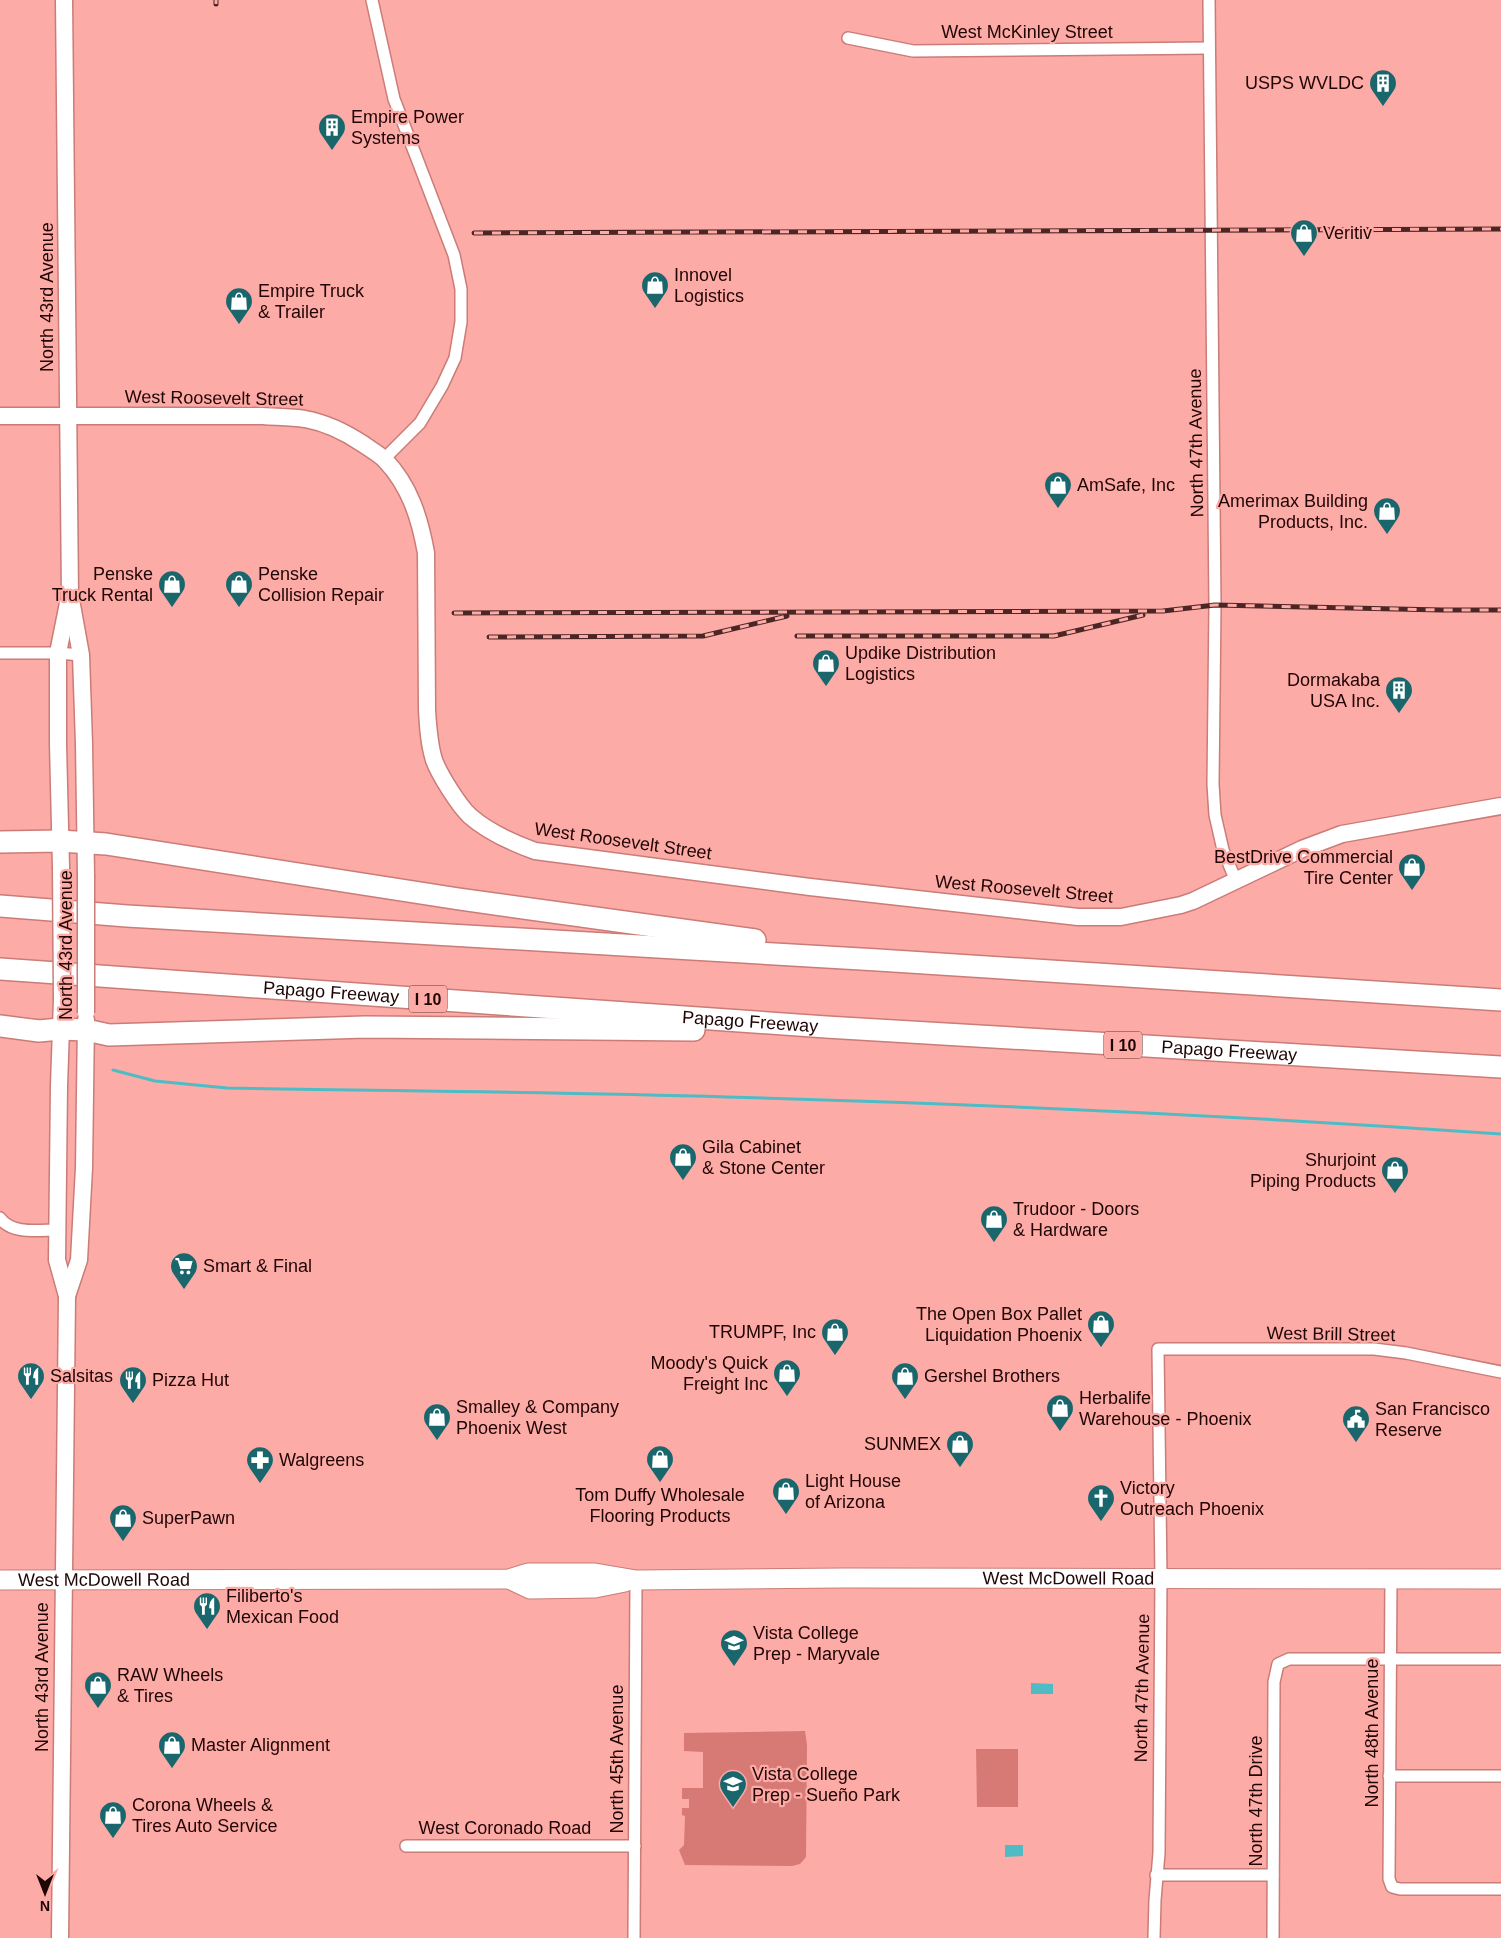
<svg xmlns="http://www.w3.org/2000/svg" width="1501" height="1938" font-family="Helvetica,sans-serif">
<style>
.green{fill:#d77a76}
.water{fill:#4ebbc5}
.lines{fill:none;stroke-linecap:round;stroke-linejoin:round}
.stream{stroke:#4ebbc5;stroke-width:3}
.street-casing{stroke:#ca7c78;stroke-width:14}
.secondary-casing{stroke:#ca7c78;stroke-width:19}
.primary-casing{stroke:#ca7c78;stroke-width:21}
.highway-casing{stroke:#ca7c78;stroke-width:24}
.street{stroke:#fff;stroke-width:11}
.secondary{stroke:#fff;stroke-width:16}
.primary{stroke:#fff;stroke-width:19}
.highway{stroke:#fff;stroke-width:21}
.rail-casing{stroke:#4c2625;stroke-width:5}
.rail{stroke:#fdaba6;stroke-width:3;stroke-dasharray:9;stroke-linecap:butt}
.secondary-bridge-casing{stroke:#ca7c78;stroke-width:19;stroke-linecap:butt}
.secondary-bridge{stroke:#fff;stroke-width:16}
.labels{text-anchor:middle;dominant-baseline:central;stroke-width:4.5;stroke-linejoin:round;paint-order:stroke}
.shield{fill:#fdaba6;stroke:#623735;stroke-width:1}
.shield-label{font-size:16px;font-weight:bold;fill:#200505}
.street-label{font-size:18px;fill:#200505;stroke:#fdaba6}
.poi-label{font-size:18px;fill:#200505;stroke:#fdaba6;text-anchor:start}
</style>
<rect width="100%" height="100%" fill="#fdaba6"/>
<!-- green -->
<g class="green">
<path d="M805,1731L807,1745L806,1857L800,1864L792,1866L685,1865L679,1850L684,1845L685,1816L682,1815V1808H689V1799H682V1788H703V1752L684,1751V1733Z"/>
<path d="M976,1749H1018V1807H977Z"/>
</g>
<!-- water -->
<g class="water">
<path d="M1031,1683L1053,1684V1694H1031Z"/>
<path d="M1005,1845H1023V1856L1005,1857Z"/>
</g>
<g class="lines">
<!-- stream -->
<path class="stream" d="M113,1070L155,1081L227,1088C393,1091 560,1092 727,1097C985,1104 1243,1116 1501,1134"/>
<!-- street casing -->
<g class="street-casing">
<g id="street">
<path d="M372,0L394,99L454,255L461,289V322L455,358L442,386L420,423L384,459"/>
<path d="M1209,0L1215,605L1213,784L1215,815L1223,850L1236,881"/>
<path d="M848,38L913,51L1209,48"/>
<path d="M0,653H58L81,655"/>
<path d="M0,1218C12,1235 39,1230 57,1230"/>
<path d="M1391,1579L1389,1879L1392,1887L1400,1889H1501"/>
<path d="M1389,1776H1501"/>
<path d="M406,1846H635"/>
<path d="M1156,1875H1273"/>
<path d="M634,1938L636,1580"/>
<path d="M1154,1938L1155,1900L1159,1853L1161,1578L1158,1349H1374L1406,1353L1501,1372"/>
<path d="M1273,1938L1274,1682L1278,1664L1289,1659H1501"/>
</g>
</g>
<!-- secondary casing -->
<g class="secondary-casing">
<g id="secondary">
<path d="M64,0L70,594L81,655L84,744L86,876"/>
<path d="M0,416H263C276,417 291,417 305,419C327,423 345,432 363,444C370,449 379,454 385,460C410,486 420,519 426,553L427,710C428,727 429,744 434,760C439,774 459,806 470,816C488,832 513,843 535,851L810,887L1078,917H1121L1181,905L1193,901L1302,849L1342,834L1501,806"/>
<path d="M61,867L58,744V653L68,603"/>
<path d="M67,1296L79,1260L84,1168L86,1020"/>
<path d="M60,1938L67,1296L57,1260L59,1086L62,999"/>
</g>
</g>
<!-- primary casing -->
<g class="primary-casing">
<g id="primary">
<path d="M509,1579L530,1589L595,1588L625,1582"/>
<path id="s1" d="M0,1580L509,1579L528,1573H595L636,1580L843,1578L1501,1579"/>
</g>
</g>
<!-- highway casing -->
<g class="highway-casing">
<g id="highway">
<path d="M0,842L60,841L106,844L459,899L755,940"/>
<path d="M0,906L127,916L878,960L1501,1000"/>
<path id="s2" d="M0,969L826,1027L1501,1067"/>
<path d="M0,1026L39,1031L60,1029L86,1030L109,1035L365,1027L694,1030"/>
</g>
</g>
<!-- street -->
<use href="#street" class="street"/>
<!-- secondary -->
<use href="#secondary" class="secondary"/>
<!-- primary -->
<use href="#primary" class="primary"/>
<!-- highway -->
<use href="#highway" class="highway"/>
<!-- rail casing -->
<g class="rail-casing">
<g id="rail">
<path d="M216,0V4"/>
<path d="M474,233L1501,229"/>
<path d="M454,613L1163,611L1215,605L1442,610H1501"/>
<path d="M797,636H1054L1143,615"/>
<path d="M489,637L703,636L787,616"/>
</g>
</g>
<!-- rail -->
<use href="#rail" class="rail"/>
<!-- secondary-bridge casing -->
<g class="secondary-bridge-casing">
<g id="secondary-bridge">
<path d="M61,867L62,999"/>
<path d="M86,876V1013"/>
</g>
</g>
<!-- secondary-bridge -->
<use href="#secondary-bridge" class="secondary-bridge"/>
</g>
<!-- icons -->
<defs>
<g id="building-pin" transform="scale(1.4375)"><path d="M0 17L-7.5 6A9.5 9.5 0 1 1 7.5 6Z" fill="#19676d" stroke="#fdaba6"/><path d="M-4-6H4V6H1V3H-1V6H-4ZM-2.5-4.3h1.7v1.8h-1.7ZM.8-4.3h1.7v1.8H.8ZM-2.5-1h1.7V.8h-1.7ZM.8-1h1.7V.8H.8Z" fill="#fff"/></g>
<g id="shop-pin" transform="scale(1.4375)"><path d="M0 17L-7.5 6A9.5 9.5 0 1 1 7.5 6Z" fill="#19676d" stroke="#fdaba6"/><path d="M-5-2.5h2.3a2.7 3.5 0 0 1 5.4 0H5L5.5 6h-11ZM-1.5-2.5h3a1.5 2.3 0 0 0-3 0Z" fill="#fff"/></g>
<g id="supermarket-pin" transform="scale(1.4375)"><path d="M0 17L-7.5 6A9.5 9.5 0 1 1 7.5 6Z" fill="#19676d" stroke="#fdaba6"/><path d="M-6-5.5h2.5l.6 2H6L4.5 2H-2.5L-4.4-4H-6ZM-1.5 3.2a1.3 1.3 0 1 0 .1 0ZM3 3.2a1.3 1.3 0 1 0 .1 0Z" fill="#fff"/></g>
<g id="restaurant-pin" transform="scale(1.4375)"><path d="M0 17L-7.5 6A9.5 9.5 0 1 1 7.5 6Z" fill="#19676d" stroke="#fdaba6"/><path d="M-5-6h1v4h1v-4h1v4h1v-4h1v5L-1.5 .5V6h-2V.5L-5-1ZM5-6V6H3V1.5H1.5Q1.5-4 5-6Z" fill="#fff"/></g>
<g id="civic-pin" transform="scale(1.4375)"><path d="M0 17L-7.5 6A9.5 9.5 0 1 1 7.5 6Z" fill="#19676d" stroke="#fdaba6"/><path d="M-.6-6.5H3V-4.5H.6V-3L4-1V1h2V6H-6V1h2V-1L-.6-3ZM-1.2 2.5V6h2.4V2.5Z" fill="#fff"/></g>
<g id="pharmacy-pin" transform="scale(1.4375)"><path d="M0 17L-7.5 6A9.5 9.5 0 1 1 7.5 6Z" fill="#19676d" stroke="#fdaba6"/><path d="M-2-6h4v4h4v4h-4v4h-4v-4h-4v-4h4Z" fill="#fff"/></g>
<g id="church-pin" transform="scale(1.4375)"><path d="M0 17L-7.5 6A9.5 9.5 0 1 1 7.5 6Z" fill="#19676d" stroke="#fdaba6"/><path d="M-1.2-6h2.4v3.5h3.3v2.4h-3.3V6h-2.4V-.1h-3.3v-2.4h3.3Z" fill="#fff"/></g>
<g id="school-pin" transform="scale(1.4375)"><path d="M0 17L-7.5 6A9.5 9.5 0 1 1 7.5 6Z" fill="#19676d" stroke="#fdaba6"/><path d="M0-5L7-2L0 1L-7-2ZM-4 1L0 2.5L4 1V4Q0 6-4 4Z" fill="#fff"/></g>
</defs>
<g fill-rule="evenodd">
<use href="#building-pin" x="1383" y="83"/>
<use href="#building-pin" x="332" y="127"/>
<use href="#shop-pin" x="1304" y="233"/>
<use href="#shop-pin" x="655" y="285"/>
<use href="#shop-pin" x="239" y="301"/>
<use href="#shop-pin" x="1058" y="485"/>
<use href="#shop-pin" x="1387" y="511"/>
<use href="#shop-pin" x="172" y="584"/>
<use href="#shop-pin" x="239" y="584"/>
<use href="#shop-pin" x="826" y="663"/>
<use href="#building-pin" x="1399" y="690"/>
<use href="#shop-pin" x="1412" y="867"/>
<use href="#shop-pin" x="683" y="1157"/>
<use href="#shop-pin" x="1395" y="1170"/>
<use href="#shop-pin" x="994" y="1219"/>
<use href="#supermarket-pin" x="184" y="1266"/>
<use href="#shop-pin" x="1101" y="1324"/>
<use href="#shop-pin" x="835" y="1332"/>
<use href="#shop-pin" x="787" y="1373"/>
<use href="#restaurant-pin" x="31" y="1376"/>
<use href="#shop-pin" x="905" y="1376"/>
<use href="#restaurant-pin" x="133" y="1380"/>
<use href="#shop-pin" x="1060" y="1408"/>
<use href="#shop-pin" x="437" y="1417"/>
<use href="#civic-pin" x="1356" y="1419"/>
<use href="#shop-pin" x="960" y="1444"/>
<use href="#shop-pin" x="660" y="1459"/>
<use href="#pharmacy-pin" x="260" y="1460"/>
<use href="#shop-pin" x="786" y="1491"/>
<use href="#church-pin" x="1101" y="1498"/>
<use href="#shop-pin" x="123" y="1518"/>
<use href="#restaurant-pin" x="207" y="1606"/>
<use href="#school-pin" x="734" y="1643"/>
<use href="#shop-pin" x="98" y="1685"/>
<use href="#shop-pin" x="172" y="1745"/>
<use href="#school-pin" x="733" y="1784"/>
<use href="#shop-pin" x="113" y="1815"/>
</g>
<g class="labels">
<!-- shield labels -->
<g class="shield">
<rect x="409" y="985.5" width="38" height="27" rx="4"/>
<rect x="1104" y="1031.5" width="38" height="27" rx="4"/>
</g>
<g class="shield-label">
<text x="428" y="999">I 10</text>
<text x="1123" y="1045">I 10</text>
</g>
<!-- street labels -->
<g class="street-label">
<text x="1027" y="32">West McKinley Street</text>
<text transform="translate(47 297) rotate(-90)">North 43rd Avenue</text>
<text transform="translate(214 398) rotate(1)">West Roosevelt Street</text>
<text transform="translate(1196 443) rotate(-91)">North 47th Avenue</text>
<text transform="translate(623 841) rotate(8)">West Roosevelt Street</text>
<text transform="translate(1024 889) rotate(5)">West Roosevelt Street</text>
<text transform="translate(66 945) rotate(-90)">North 43rd Avenue</text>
<text stroke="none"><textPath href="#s2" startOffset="332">Papago Freeway</textPath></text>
<text stroke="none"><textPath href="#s2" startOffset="752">Papago Freeway</textPath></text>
<text stroke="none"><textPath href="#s2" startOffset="1232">Papago Freeway</textPath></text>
<text transform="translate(1331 1334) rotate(1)">West Brill Street</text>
<text stroke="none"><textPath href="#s1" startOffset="1070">West McDowell Road</textPath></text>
<text stroke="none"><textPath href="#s1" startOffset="104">West McDowell Road</textPath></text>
<text transform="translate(42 1677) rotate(-90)">North 43rd Avenue</text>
<text transform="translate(1142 1688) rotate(-89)">North 47th Avenue</text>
<text transform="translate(1372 1733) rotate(-90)">North 48th Avenue</text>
<text transform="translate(617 1759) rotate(-90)">North 45th Avenue</text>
<text transform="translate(1256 1801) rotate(-90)">North 47th Drive</text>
<text x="505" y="1828">West Coronado Road</text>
</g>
<!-- poi labels -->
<g class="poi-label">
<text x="1364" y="83" text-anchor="end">USPS WVLDC</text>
<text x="351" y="117">Empire Power<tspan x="351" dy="21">Systems</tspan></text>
<text x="1323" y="233">Veritiv</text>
<text x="674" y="275">Innovel<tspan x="674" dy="21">Logistics</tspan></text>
<text x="258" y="291">Empire Truck<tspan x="258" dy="21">&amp; Trailer</tspan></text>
<text x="1077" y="485">AmSafe, Inc</text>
<text x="1368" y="501" text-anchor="end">Amerimax Building<tspan x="1368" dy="21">Products, Inc.</tspan></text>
<text x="153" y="574" text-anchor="end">Penske<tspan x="153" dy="21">Truck Rental</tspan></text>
<text x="258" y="574">Penske<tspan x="258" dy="21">Collision Repair</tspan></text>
<text x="845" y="653">Updike Distribution<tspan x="845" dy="21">Logistics</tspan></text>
<text x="1380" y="680" text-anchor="end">Dormakaba<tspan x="1380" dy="21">USA Inc.</tspan></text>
<text x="1393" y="857" text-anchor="end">BestDrive Commercial<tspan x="1393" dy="21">Tire Center</tspan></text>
<text x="702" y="1147">Gila Cabinet<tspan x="702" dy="21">&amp; Stone Center</tspan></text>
<text x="1376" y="1160" text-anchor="end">Shurjoint<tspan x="1376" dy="21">Piping Products</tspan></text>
<text x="1013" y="1209">Trudoor - Doors<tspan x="1013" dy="21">&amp; Hardware</tspan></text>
<text x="203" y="1266">Smart &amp; Final</text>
<text x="1082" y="1314" text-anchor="end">The Open Box Pallet<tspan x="1082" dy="21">Liquidation Phoenix</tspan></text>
<text x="816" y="1332" text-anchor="end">TRUMPF, Inc</text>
<text x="768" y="1363" text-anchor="end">Moody's Quick<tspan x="768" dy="21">Freight Inc</tspan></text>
<text x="50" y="1376">Salsitas</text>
<text x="924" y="1376">Gershel Brothers</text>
<text x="152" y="1380">Pizza Hut</text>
<text x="1079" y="1398">Herbalife<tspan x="1079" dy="21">Warehouse - Phoenix</tspan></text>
<text x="456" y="1407">Smalley &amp; Company<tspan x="456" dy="21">Phoenix West</tspan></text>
<text x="1375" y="1409">San Francisco<tspan x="1375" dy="21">Reserve</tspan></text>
<text x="941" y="1444" text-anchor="end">SUNMEX</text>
<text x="279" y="1460">Walgreens</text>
<text x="805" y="1481">Light House<tspan x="805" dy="21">of Arizona</tspan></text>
<text x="1120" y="1488">Victory<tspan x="1120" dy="21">Outreach Phoenix</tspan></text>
<text x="660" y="1495" text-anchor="middle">Tom Duffy Wholesale<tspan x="660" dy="21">Flooring Products</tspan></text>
<text x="142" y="1518">SuperPawn</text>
<text x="226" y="1596">Filiberto's<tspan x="226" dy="21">Mexican Food</tspan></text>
<text x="753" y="1633">Vista College<tspan x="753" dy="21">Prep - Maryvale</tspan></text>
<text x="117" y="1675">RAW Wheels<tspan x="117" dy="21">&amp; Tires</tspan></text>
<text x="191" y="1745">Master Alignment</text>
<text x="752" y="1774">Vista College<tspan x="752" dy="21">Prep - Sueño Park</tspan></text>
<text x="132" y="1805">Corona Wheels &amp;<tspan x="132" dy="21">Tires Auto Service</tspan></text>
</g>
</g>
<!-- north arrow -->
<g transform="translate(45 1893) rotate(180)" stroke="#fdaba6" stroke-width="4" paint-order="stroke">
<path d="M0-4L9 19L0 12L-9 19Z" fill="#200505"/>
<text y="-8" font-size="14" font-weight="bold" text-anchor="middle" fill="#200505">N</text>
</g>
</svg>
